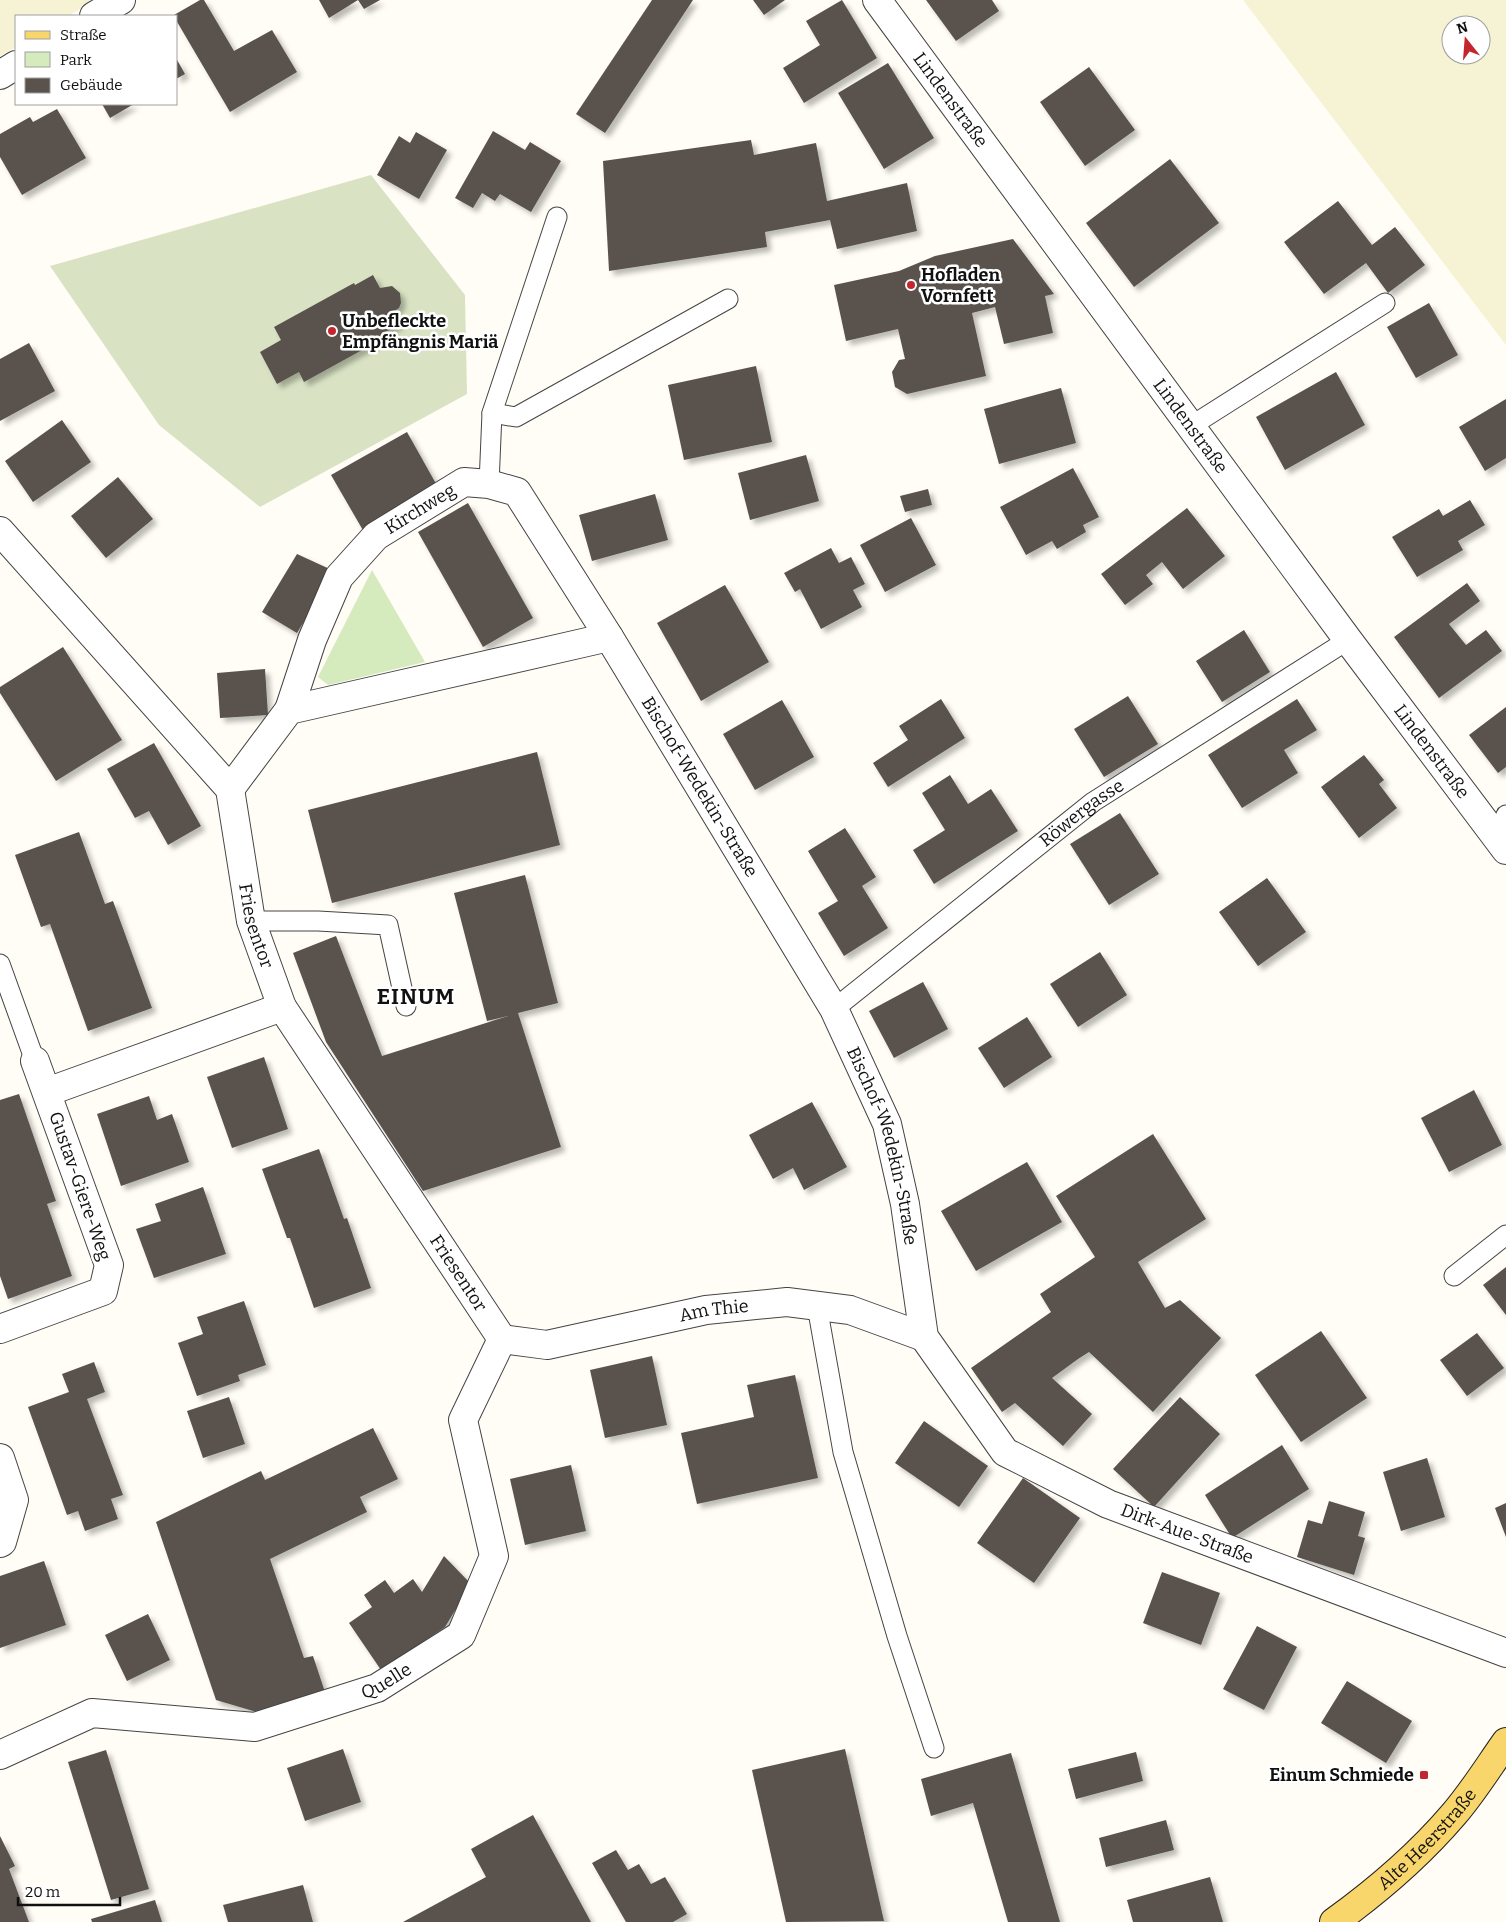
<svg xmlns="http://www.w3.org/2000/svg" width="1506" height="1922" font-family="Bitter,serif">
<style>
.farmland{fill:#f6f3d4;fill-rule:evenodd}
.green{fill:#d5ebbd}
.cemetery{fill:#d9e3c4}
.building{fill:#5a524d;filter:url(#shadow)}
.lines{fill:none;stroke-linecap:round;stroke-linejoin:round}
.lane-casing{stroke:#444;stroke-width:21}
.street-casing{stroke:#444;stroke-width:30}
.primary-casing{stroke:#222;stroke-width:30}
.lane{stroke:#fff;stroke-width:19}
.street{stroke:#fff;stroke-width:28}
.primary{stroke:#f9d66b;stroke-width:28}
.poi-dot{fill:#c4262e;stroke:#fff;stroke-width:2}
.labels{text-anchor:middle;dominant-baseline:central;stroke-width:5;stroke-linejoin:round;paint-order:stroke}
.street-label{font-size:18px;fill:#111;stroke:#fff}
.poi-label{font-size:18px;font-weight:bold;fill:#111;stroke:#fff;text-anchor:start}
.district-label{font-size:22px;font-weight:bold;letter-spacing:1px;fill:#111;stroke:#fff}
</style>
<defs>
<filter id="shadow"><feDropShadow dx="4.5" dy="4.5" stdDeviation="2.5" flood-color="#0004"/></filter>
</defs>
<rect width="100%" height="100%" fill="#fffdf5"/>
<!-- farmland -->
<g class="farmland">
<path d="M0,0H96L68,16H16V47L0,56Z"/>
<path d="M1243,0H1506V345ZM1451,25H1481V55H1451Z"/>
</g>
<!-- green -->
<path class="green" d="M372,570L425,662L328,685L318,677Z"/>
<!-- cemetery -->
<path class="cemetery" d="M371,175L465,295L467,394L260,507L159,425L50,266Z"/>
<!-- building -->
<g class="building">
<path d="M200,0H204L234,51L272,30L297,72L230,112L176,20V16L174,15Z"/>
<path d="M319,0H380L364,9L358,0L329,18Z"/>
<path d="M652,0H693L605,133L576,114Z"/>
<path d="M753,0H785L764,15Z"/>
<path d="M842,0L877,58L804,103L783,68L820,45L806,21Z"/>
<path d="M926,0H992L999,11L956,41Z"/>
<path d="M176,58L185,74L176,79Z"/>
<path d="M888,63L934,138L884,169L838,93Z"/>
<path d="M1089,67L1135,130L1085,166L1040,102Z"/>
<path d="M102,104H134L110,118Z"/>
<path d="M57,109L86,158L22,195L0,157V134L30,117L33,122Z"/>
<path d="M493,131L525,150L530,142L561,161L531,212L500,194L495,201L482,193L473,208L455,198Z"/>
<path d="M416,132L447,150L419,199L377,175L399,136L410,143Z"/>
<path d="M751,140L754,155L816,143L827,201L907,183L917,231L837,249L830,220L765,232L767,247L609,271L603,161Z"/>
<path d="M1170,159L1219,223L1134,287L1086,223Z"/>
<path d="M1338,201L1372,245L1395,227L1425,265L1388,293L1366,263L1324,294L1284,242Z"/>
<path d="M1013,239L1054,294L1045,296L1053,333L1004,344L995,307L972,313L986,376L907,394L895,387L892,372L899,360L905,359L898,329L846,341L834,285L899,271L935,256Z"/>
<path d="M373,275L380,288L392,286L400,293L401,303L399,308L393,312L400,324L382,334L384,338L304,382L299,372L277,384L260,352L281,340L274,327L354,283L355,285Z"/>
<path d="M1429,303L1458,355L1416,378L1387,327Z"/>
<path d="M29,343L55,391L0,421V359Z"/>
<path d="M756,366L772,442L684,460L668,385Z"/>
<path d="M1336,372L1365,425L1285,470L1256,417Z"/>
<path d="M1061,388L1076,443L999,464L984,409Z"/>
<path d="M1506,399V458L1485,471L1459,427Z"/>
<path d="M62,420L91,462L33,502L5,461Z"/>
<path d="M407,432L439,489L364,532L331,475Z"/>
<path d="M806,455L819,501L750,520L738,473Z"/>
<path d="M1073,468L1099,517L1083,525L1086,532L1057,549L1052,541L1026,555L1000,507Z"/>
<path d="M118,477L153,519L106,558L71,516Z"/>
<path d="M928,489L932,505L905,512L900,496Z"/>
<path d="M655,494L668,540L592,561L579,515Z"/>
<path d="M1470,500L1485,525L1458,541L1463,550L1417,577L1392,537L1439,509L1443,516Z"/>
<path d="M468,503L533,618L483,647L418,532Z"/>
<path d="M1187,508L1225,556L1183,589L1162,562L1146,575L1153,584L1125,605L1101,574Z"/>
<path d="M911,518L936,565L885,592L860,545Z"/>
<path d="M831,548L839,563L851,557L865,584L853,590L862,607L821,629L800,589L795,592L784,573Z"/>
<path d="M297,554L334,571L297,633L262,612Z"/>
<path d="M1467,583L1480,601L1449,624L1466,645L1486,630L1502,651L1439,698L1394,637Z"/>
<path d="M725,585L769,662L701,701L657,623Z"/>
<path d="M1244,630L1270,672L1222,702L1196,661Z"/>
<path d="M63,647L122,740L56,781L0,693V687Z"/>
<path d="M265,669L268,715L220,718L217,673Z"/>
<path d="M1128,696L1158,744L1104,777L1074,729Z"/>
<path d="M941,699L965,738L888,787L873,763L908,740L899,726Z"/>
<path d="M1297,699L1317,730L1284,750L1298,773L1242,808L1208,755Z"/>
<path d="M782,700L814,757L755,790L723,734Z"/>
<path d="M1506,707V767L1498,773L1469,735Z"/>
<path d="M154,743L201,826L168,845L149,811L135,818L107,769Z"/>
<path d="M537,752L560,845L332,903L308,810Z"/>
<path d="M1364,755L1384,780L1379,784L1397,808L1359,838L1321,787Z"/>
<path d="M950,775L968,804L991,789L1018,831L934,884L913,850L945,830L922,793Z"/>
<path d="M1120,813L1159,874L1109,905L1070,844Z"/>
<path d="M845,828L876,877L862,886L888,928L844,956L818,913L838,901L808,851Z"/>
<path d="M79,832L105,904L113,901L152,1008L88,1031L50,924L41,927L15,855Z"/>
<path d="M525,875L558,1003L518,1013L561,1147L423,1191L326,1042L293,953L336,936L382,1056L508,1016L487,1021L454,893Z"/>
<path d="M1267,878L1306,932L1258,966L1219,912Z"/>
<path d="M1100,952L1127,995L1078,1027L1050,984Z"/>
<path d="M923,982L948,1029L894,1058L869,1011Z"/>
<path d="M1027,1017L1052,1057L1004,1088L978,1048Z"/>
<path d="M264,1057L288,1129L232,1148L207,1077Z"/>
<path d="M1474,1090L1502,1145L1449,1172L1421,1118Z"/>
<path d="M19,1094L56,1201L47,1204L72,1276L8,1299L0,1276V1100Z"/>
<path d="M149,1096L157,1120L172,1114L189,1162L121,1186L97,1114Z"/>
<path d="M812,1102L847,1167L804,1190L793,1168L773,1179L749,1135Z"/>
<path d="M1153,1134L1206,1219L1138,1262L1165,1308L1180,1300L1221,1338L1153,1412L1089,1352L1078,1359L1052,1378L1092,1414L1063,1446L1015,1403L1002,1412L971,1368L1051,1312L1040,1294L1095,1257L1056,1196Z"/>
<path d="M319,1149L344,1219L347,1218L371,1288L314,1308L290,1238H287L262,1169Z"/>
<path d="M1027,1162L1062,1222L976,1271L941,1211Z"/>
<path d="M203,1187L226,1254L154,1278L136,1229L161,1221L155,1204Z"/>
<path d="M1506,1267V1315L1483,1285Z"/>
<path d="M244,1301L266,1365L238,1375L240,1381L197,1396L178,1343L203,1334L197,1317Z"/>
<path d="M1321,1331L1367,1398L1301,1442L1255,1375Z"/>
<path d="M1477,1333L1504,1368L1467,1396L1440,1360Z"/>
<path d="M652,1356L667,1425L605,1438L590,1370Z"/>
<path d="M94,1362L105,1392L87,1399L123,1495L111,1499L118,1519L85,1531L78,1511L67,1515L28,1407L69,1392L62,1374Z"/>
<path d="M795,1375L818,1478L697,1504L681,1433L754,1417L747,1385Z"/>
<path d="M229,1397L245,1444L203,1458L187,1411Z"/>
<path d="M1180,1397L1220,1434L1154,1507L1113,1469Z"/>
<path d="M924,1421L988,1466L959,1507L895,1463Z"/>
<path d="M373,1428L398,1479L360,1497L367,1512L270,1559L304,1658L313,1656L325,1692L260,1713L216,1700L156,1522L261,1471L265,1480Z"/>
<path d="M1282,1445L1309,1489L1232,1538L1205,1495Z"/>
<path d="M1427,1458L1445,1517L1401,1531L1383,1472Z"/>
<path d="M571,1465L586,1531L525,1545L510,1479Z"/>
<path d="M1023,1478L1080,1518L1034,1583L977,1543Z"/>
<path d="M1329,1501L1365,1512L1358,1536L1365,1538L1354,1575L1297,1557L1308,1520L1322,1524Z"/>
<path d="M1506,1503V1537L1495,1508Z"/>
<path d="M444,1556L471,1584L445,1627L381,1670L349,1623L372,1607L364,1595L385,1580L394,1593L413,1579L422,1592Z"/>
<path d="M44,1561L66,1625L0,1648V1576Z"/>
<path d="M1162,1572L1220,1593L1201,1645L1143,1623Z"/>
<path d="M148,1614L170,1660L127,1681L105,1635Z"/>
<path d="M1257,1626L1297,1647L1264,1710L1223,1689Z"/>
<path d="M1347,1681L1412,1721L1386,1763L1321,1723Z"/>
<path d="M343,1749L361,1802L305,1821L287,1768Z"/>
<path d="M845,1749L884,1921L786,1922L752,1770Z"/>
<path d="M106,1750L149,1889L111,1900L68,1762Z"/>
<path d="M1136,1752L1143,1781L1076,1799L1068,1769Z"/>
<path d="M1011,1753L1060,1922H1008L973,1803L931,1816L921,1779Z"/>
<path d="M533,1815L591,1922H403L486,1877L471,1849Z"/>
<path d="M1166,1820L1174,1850L1106,1867L1099,1838Z"/>
<path d="M0,1836L15,1866L9,1869L29,1922H0Z"/>
<path d="M616,1850L628,1870L639,1864L651,1884L665,1877L687,1914L673,1922H626L592,1863Z"/>
<path d="M1210,1877L1223,1922H1133L1127,1900Z"/>
<path d="M303,1885L313,1922H228L223,1905Z"/>
<path d="M155,1900L162,1922H92L91,1919Z"/>
</g>
<g class="lines">
<!-- lane casing -->
<g class="lane-casing">
<g id="lane">
<path d="M492,413L516,417L728,299"/>
<path d="M1191,426L1385,303"/>
<path d="M489,484L492,413L557,217"/>
<path d="M1497,837L1506,815"/>
<path d="M251,921H318L388,925L406,1006"/>
<path d="M0,964L35,1061"/>
<path id="s1" d="M834,1009L1093,802L1348,640"/>
<path d="M1454,1276L1506,1235"/>
<path d="M817,1306L843,1452L897,1636L934,1748"/>
</g>
</g>
<!-- street casing -->
<g class="street-casing">
<g id="street">
<path id="s2" d="M877,0L1348,640L1506,850"/>
<path d="M94,16L121,0"/>
<path d="M0,75L16,65"/>
<path id="s3" d="M0,531L230,789L251,921L282,1007L502,1339"/>
<path id="s4" d="M289,710L312,640L339,577L376,536L464,482L489,484L517,492L609,637"/>
<path id="s5" d="M230,789L289,710L609,637L834,1009L887,1124L905,1204L924,1337L1005,1452L1108,1504L1506,1653"/>
<path d="M47,1092L282,1007"/>
<path d="M0,1329L103,1291L109,1265L35,1061"/>
<path id="s6" d="M502,1339L547,1345L706,1310L787,1302L850,1310L924,1337"/>
<path d="M0,1458L14,1500L2,1542L0,1543"/>
<path id="s7" d="M0,1755L92,1713L255,1727L377,1688L461,1635L494,1556L463,1420L502,1339"/>
</g>
</g>
<!-- primary casing -->
<g class="primary-casing">
<g id="primary">
<path id="s8" d="M1334,1922C1377,1891 1419,1855 1454,1814C1473,1792 1489,1766 1506,1742"/>
</g>
</g>
<!-- lane -->
<use href="#lane" class="lane"/>
<!-- street -->
<use href="#street" class="street"/>
<!-- primary -->
<use href="#primary" class="primary"/>
</g>
<!-- markers -->
<g class="poi-dot">
<circle cx="911" cy="285" r="5"/>
<circle cx="332" cy="331" r="5"/>
<rect x="1419" y="1770" width="10" height="10" rx="2.5"/>
</g>
<g class="labels">
<!-- street labels -->
<g class="street-label">
<text stroke="none"><textPath href="#s2" startOffset="124">Lindenstraße</textPath></text>
<text stroke="none"><textPath href="#s2" startOffset="529">Lindenstraße</textPath></text>
<text stroke="none"><textPath href="#s4" startOffset="249">Kirchweg</textPath></text>
<text stroke="none"><textPath href="#s2" startOffset="934">Lindenstraße</textPath></text>
<text stroke="none"><textPath href="#s5" startOffset="602">Bischof-Wedekin-Straße</textPath></text>
<text stroke="none"><textPath href="#s1" startOffset="316">Röwergasse</textPath></text>
<text stroke="none"><textPath href="#s3" startOffset="485">Friesentor</textPath></text>
<text stroke="none"><textPath href="#s5" startOffset="1008">Bischof-Wedekin-Straße</textPath></text>
<text transform="translate(80 1186) rotate(71)">Gustav-Giere-Weg</text>
<text stroke="none"><textPath href="#s3" startOffset="890">Friesentor</textPath></text>
<text stroke="none"><textPath href="#s6" startOffset="216">Am Thie</textPath></text>
<text stroke="none"><textPath href="#s5" startOffset="1545">Dirk-Aue-Straße</textPath></text>
<text stroke="none"><textPath href="#s7" startOffset="404">Quelle</textPath></text>
<text stroke="none"><textPath href="#s8" startOffset="125">Alte Heerstraße</textPath></text>
</g>
<!-- poi labels -->
<g class="poi-label">
<text x="921" y="275">Hofladen<tspan x="921" dy="21">Vornfett</tspan></text>
<text x="342" y="321">Unbefleckte<tspan x="342" dy="21">Empfängnis Mariä</tspan></text>
<text x="1414" y="1775" text-anchor="end">Einum Schmiede</text>
</g>
<!-- district labels -->
<g class="district-label">
<text x="416" y="996">EINUM</text>
</g>
</g>
<!-- legend -->
<rect x="15" y="15" width="162" height="90" fill="#ffffff" stroke="#a0a0a0"/>
<rect x="25" y="31" width="25" height="8" fill="#f9d66b" stroke="#a0a0a0"/>
<text x="60" y="40" font-size="15" fill="#111111">Straße</text>
<rect x="25" y="52" width="25" height="15" fill="#d5ebbd" stroke="#a0a0a0"/>
<text x="60" y="65" font-size="15" fill="#111111">Park</text>
<rect x="25" y="78" width="25" height="15" fill="#5a524d" stroke="#a0a0a0"/>
<text x="60" y="90" font-size="15" fill="#111111">Gebäude</text>
<!-- north arrow -->
<g transform="translate(1466 40) rotate(343)"><circle r="24" fill="#ffffff" stroke="#a0a0a0"/>
<path d="M0-4L9 19L0 12L-9 19Z" fill="#c4262e"/>
<text y="-8" font-size="14" font-weight="bold" text-anchor="middle" fill="#111111">N</text>
</g>
<!-- scale -->
<path d="M18 1897v8h102v-8" fill="none" stroke="#111111" stroke-width="2.5"/>
<text x="25" y="1897" font-size="15" fill="#111111" stroke="#ffffff" stroke-width="4" paint-order="stroke">20 m</text>
</svg>
